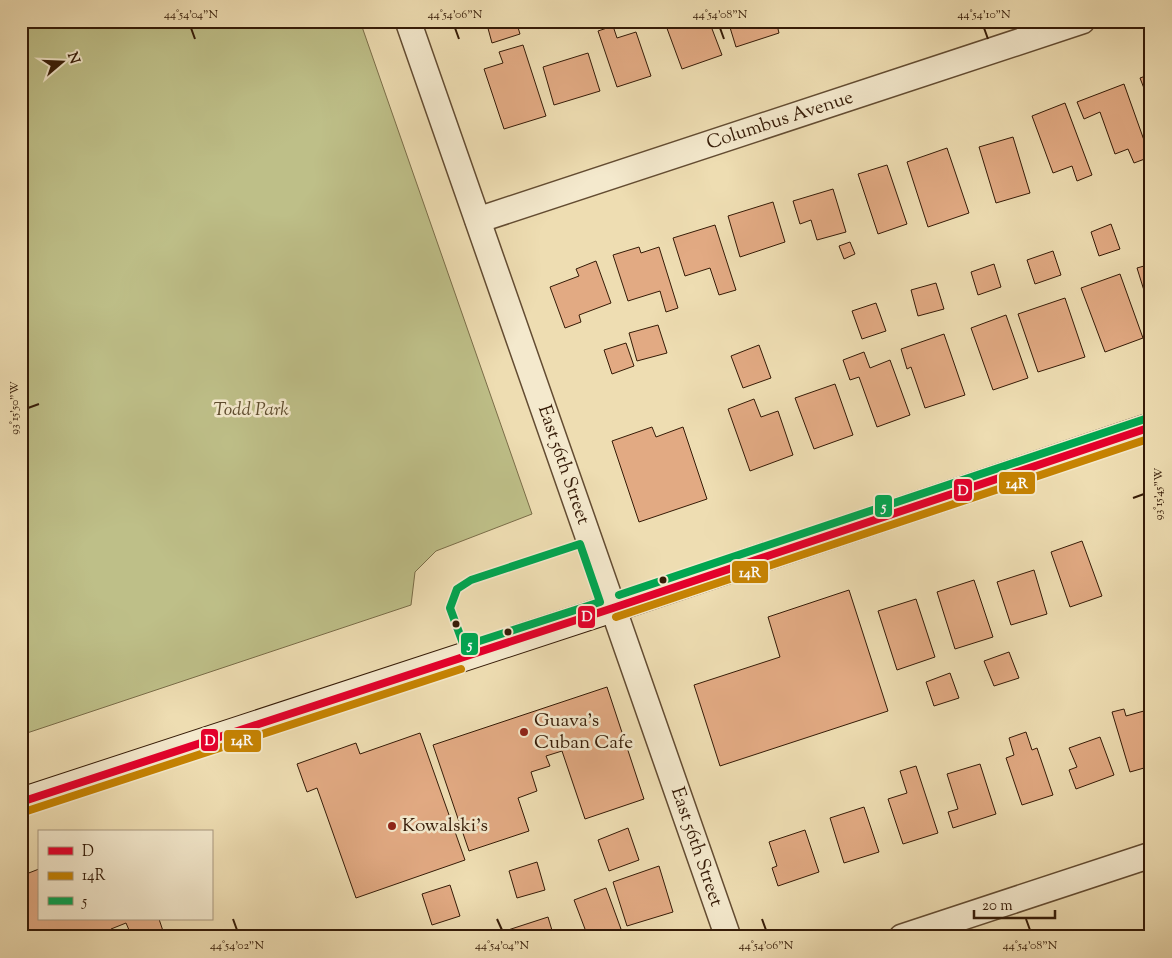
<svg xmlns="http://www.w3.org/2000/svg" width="1172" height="958" font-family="'Sorts Mill Goudy',serif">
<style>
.green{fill:#bebf88;stroke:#7a6d48}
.building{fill:#e2aa83;stroke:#351b07}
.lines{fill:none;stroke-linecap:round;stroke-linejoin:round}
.street-casing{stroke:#634c32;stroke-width:28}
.secondary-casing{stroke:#351b07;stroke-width:30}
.street{stroke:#f4e9cd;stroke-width:25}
.secondary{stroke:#f4e9cd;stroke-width:28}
.bus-1-casing{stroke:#f4e9cd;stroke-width:11}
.bus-2-casing{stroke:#f4e9cd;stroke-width:11}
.bus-3-casing{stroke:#f4e9cd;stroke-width:11}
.bus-1{stroke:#e4002b;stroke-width:8}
.bus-2{stroke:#c68302;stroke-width:8}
.bus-3{stroke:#00a651;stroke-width:8}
.ticks{fill:none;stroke:#351b07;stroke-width:2}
.bus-dot{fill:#351b07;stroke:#f4e9cd;stroke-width:2}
.poi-dot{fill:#8f2418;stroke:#f4e9cd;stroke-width:2}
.labels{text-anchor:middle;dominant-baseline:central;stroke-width:5;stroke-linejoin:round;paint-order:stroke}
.street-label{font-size:19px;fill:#351b07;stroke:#f4e9cd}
.park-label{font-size:19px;font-style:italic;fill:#5e4c2e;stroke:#f4e9cd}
.poi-label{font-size:19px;fill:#351b07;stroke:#f4e9cd;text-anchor:start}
.line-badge{stroke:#f4e9cd;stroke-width:2}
.badge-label{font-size:14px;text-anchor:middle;font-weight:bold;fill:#fff}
.neatline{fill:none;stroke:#351b07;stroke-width:2}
.ticks-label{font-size:12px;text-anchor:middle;fill:#351b07}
</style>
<rect width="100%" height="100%" fill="#eeddb2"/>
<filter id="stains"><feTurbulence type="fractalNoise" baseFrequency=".004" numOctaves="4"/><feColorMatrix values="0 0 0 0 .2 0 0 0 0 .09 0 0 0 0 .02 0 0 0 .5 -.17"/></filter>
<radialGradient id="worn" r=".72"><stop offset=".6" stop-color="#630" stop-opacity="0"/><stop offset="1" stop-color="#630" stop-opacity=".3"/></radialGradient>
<!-- green -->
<path class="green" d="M21,21H360L532,514L436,551L415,572L411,605L21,735Z"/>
<!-- building -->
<g class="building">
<path d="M486,21H516L520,34L492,43Z"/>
<path d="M553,21H568L554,26Z"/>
<path d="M670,21H709L722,55L682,69L665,23Z"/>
<path d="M728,21H776L779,33L736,47Z"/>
<path d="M793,21H818L795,28Z"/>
<path d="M613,26L617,38L636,32L651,76L617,87L598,31Z"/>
<path d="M523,45L546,116L504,129L484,69L503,63L499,52Z"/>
<path d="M588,53L600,91L554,105L543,67Z"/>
<path d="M1151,74V95L1147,96L1140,78Z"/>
<path d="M1124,84L1150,157L1134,163L1128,149L1115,154L1100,112L1084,119L1077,102Z"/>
<path d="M1065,103L1092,175L1077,181L1072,166L1053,173L1032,116Z"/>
<path d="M1013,137L1030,193L996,203L979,147Z"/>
<path d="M947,148L969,213L928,227L907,162Z"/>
<path d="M887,165L907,224L878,234L858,174Z"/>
<path d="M833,189L846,232L817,240L811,220L800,224L793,201Z"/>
<path d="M773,202L785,242L740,257L728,216Z"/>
<path d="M1151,213V229L1145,215Z"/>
<path d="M1111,224L1120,249L1099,256L1091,232Z"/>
<path d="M715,225L736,290L719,295L710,268L685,276L673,238Z"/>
<path d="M850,242L855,254L844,259L839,246Z"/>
<path d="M639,247L641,253L659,247L678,308L666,312L660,291L628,301L613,255Z"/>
<path d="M1053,251L1061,275L1035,284L1027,260Z"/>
<path d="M596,261L611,303L579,315L581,322L565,328L550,287L579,276L576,269Z"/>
<path d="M994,264L1001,287L978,295L971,272Z"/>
<path d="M1151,264V313L1137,268Z"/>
<path d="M1120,274L1143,338L1105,352L1081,288Z"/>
<path d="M936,283L944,309L918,316L911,290Z"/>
<path d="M1065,298L1085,357L1038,372L1018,314Z"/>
<path d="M876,303L886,331L862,339L852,311Z"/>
<path d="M1006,315L1028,378L993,390L971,328Z"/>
<path d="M658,325L667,353L637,361L629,333Z"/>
<path d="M944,334L965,395L925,408L911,367L907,369L901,349Z"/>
<path d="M626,343L634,366L612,374L604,350Z"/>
<path d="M759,345L771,378L743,388L731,356Z"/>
<path d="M864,352L870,368L890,360L910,415L877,427L859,377L850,380L843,360Z"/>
<path d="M835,384L853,435L814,449L795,398Z"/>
<path d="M754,399L761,417L778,411L793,455L750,471L728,409Z"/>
<path d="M652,427L656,437L683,427L707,499L639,522L612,441Z"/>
<path d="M1082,541L1102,596L1070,607L1051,552Z"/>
<path d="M1034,570L1047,614L1011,625L997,582Z"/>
<path d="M974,580L993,637L955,649L937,592Z"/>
<path d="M849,590L888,711L720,766L694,685L780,657L768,617Z"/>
<path d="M916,599L935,657L897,670L878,611Z"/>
<path d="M1009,652L1019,678L994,686L984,661Z"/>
<path d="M950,673L959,698L934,706L926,682Z"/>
<path d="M607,687L644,799L585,819L562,751L546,756L550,766L531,772L537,791L518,798L529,831L469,851L433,745Z"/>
<path d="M1124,709L1126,716L1151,709V766L1130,772L1112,712Z"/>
<path d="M1026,732L1032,750L1037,748L1053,795L1022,805L1006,758L1014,755L1009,738Z"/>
<path d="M420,733L465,860L356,898L317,788L307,792L297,764L356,743L360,754Z"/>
<path d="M1100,737L1114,775L1076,789L1069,770L1077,767L1069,748Z"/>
<path d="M980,764L996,814L953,828L948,812L958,809L947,774Z"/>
<path d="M916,766L938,833L903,844L888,799L907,793L900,771Z"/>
<path d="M864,807L879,852L844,863L830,818Z"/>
<path d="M628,828L639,860L609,871L598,840Z"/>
<path d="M805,830L819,872L778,886L772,868L777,866L769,842Z"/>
<path d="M537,862L545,890L517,898L509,871Z"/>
<path d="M659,866L673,912L627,926L613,882Z"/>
<path d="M39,869V919H159L164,934L153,937H132L126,923L111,929L114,937H21V876Z"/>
<path d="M450,885L460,916L432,925L422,894Z"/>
<path d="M606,888L621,929L599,937H588L574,900Z"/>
<path d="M548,917L554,937H511L508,930Z"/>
<path d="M492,931L494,937H476Z"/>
</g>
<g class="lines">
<!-- street casing -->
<g class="street-casing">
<g id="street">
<path d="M408,21L728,937"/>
<path d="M478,220L1082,21"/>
<path d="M902,937L1151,855"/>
</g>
</g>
<!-- secondary casing -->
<g class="secondary-casing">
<path id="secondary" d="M21,802L613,608L1151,427"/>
</g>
<!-- street -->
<use href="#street" class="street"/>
<!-- secondary -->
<use href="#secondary" class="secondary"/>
<!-- bus-1 casing -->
<g class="bus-1-casing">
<path id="bus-1" d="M21,802L613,608L1151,427"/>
</g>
<!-- bus-2 casing -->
<g class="bus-2-casing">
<g id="bus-2">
<path d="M616,617L1151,438"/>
<path d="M24,812L461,669"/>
</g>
</g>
<!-- bus-3 casing -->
<g class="bus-3-casing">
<g id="bus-3">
<path d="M580,544L600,602L464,646L450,608L457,589L471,580Z"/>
<path d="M619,595L1148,418"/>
</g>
</g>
<!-- bus-1 -->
<use href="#bus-1" class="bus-1"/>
<!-- bus-2 -->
<use href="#bus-2" class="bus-2"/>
<!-- bus-3 -->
<use href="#bus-3" class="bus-3"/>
</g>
<!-- ticks -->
<path class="ticks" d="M191,28L195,39M455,28L459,39M720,28L724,39M984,28L988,39M28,408L39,404M1133,498L1144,494M233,919L237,930M497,919L502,930M762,919L766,930M1026,919L1030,930"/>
<!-- markers -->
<g class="bus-dot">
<circle cx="663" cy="580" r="4.5"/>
<circle cx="456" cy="624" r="4.5"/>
<circle cx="508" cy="632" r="4.5"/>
</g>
<g class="poi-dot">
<circle cx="524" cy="732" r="5"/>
<circle cx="392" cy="826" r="5"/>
</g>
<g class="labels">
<!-- street labels -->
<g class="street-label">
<text transform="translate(780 121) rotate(-18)">Columbus Avenue</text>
<text transform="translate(563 465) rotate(71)">East 56th Street</text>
<text transform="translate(696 847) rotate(71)">East 56th Street</text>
</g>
<!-- park labels -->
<g class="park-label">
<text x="251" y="410">Todd Park</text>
</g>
<!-- poi labels -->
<g class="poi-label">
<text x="534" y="721">Guava's<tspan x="534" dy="22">Cuban Cafe</tspan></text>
<text x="402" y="826">Kowalski's</text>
</g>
</g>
<g class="line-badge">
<rect x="998" y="471" width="38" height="24" rx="5" fill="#c68302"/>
<rect x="953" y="478" width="20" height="24" rx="5" fill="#e4002b"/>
<rect x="874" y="494" width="19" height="24" rx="5" fill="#00a651"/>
<rect x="731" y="560" width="38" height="24" rx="5" fill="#c68302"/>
<rect x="577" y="605" width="19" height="24" rx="5" fill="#e4002b"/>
<rect x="460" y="632" width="19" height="24" rx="5" fill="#00a651"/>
<rect x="200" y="728" width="19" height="24" rx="5" fill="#e4002b"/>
<rect x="223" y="729" width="39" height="24" rx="5" fill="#c68302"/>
</g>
<g class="badge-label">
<text x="1017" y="488">14R</text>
<text x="963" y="495">D</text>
<text x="884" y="511">5</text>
<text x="750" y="577">14R</text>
<text x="587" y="621">D</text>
<text x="470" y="649">5</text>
<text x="210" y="745">D</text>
<text x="242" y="745">14R</text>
</g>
<!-- margin -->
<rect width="1172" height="958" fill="none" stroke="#eeddb2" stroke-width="55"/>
<!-- legend -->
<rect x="38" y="830" width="175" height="90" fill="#f4e9cd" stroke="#a8977e"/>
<rect x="48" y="847" width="25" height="8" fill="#e4002b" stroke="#a8977e"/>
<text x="82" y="856" font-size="15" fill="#351b07">D</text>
<rect x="48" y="872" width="25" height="8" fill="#c68302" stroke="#a8977e"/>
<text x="82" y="880" font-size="15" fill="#351b07">14R</text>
<rect x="48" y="897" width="25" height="8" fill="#00a651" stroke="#a8977e"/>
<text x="82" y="906" font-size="15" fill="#351b07">5</text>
<!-- north arrow -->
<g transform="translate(62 62) rotate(71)" stroke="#f4e9cd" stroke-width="4" paint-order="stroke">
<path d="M0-4L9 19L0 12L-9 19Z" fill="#351b07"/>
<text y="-8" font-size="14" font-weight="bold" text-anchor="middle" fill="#351b07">N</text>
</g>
<!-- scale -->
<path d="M974 910v8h81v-8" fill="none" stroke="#351b07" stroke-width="2.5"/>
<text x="982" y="910" font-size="15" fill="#351b07" stroke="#f4e9cd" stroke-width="4" paint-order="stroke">20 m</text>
<rect x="28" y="28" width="1116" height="902" class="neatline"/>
<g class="ticks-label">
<text x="191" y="18">44°54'04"N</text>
<text x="455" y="18">44°54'06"N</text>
<text x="720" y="18">44°54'08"N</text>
<text x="984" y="18">44°54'10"N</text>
<text transform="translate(14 408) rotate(-90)" y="4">93°15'50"W</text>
<text transform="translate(1158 494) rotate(-90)" y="4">93°15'45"W</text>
<text x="237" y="949">44°54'02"N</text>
<text x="502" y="949">44°54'04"N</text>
<text x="766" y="949">44°54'06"N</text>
<text x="1030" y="949">44°54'08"N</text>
</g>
<rect width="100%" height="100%" filter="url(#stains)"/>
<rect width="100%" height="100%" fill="url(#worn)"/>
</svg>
